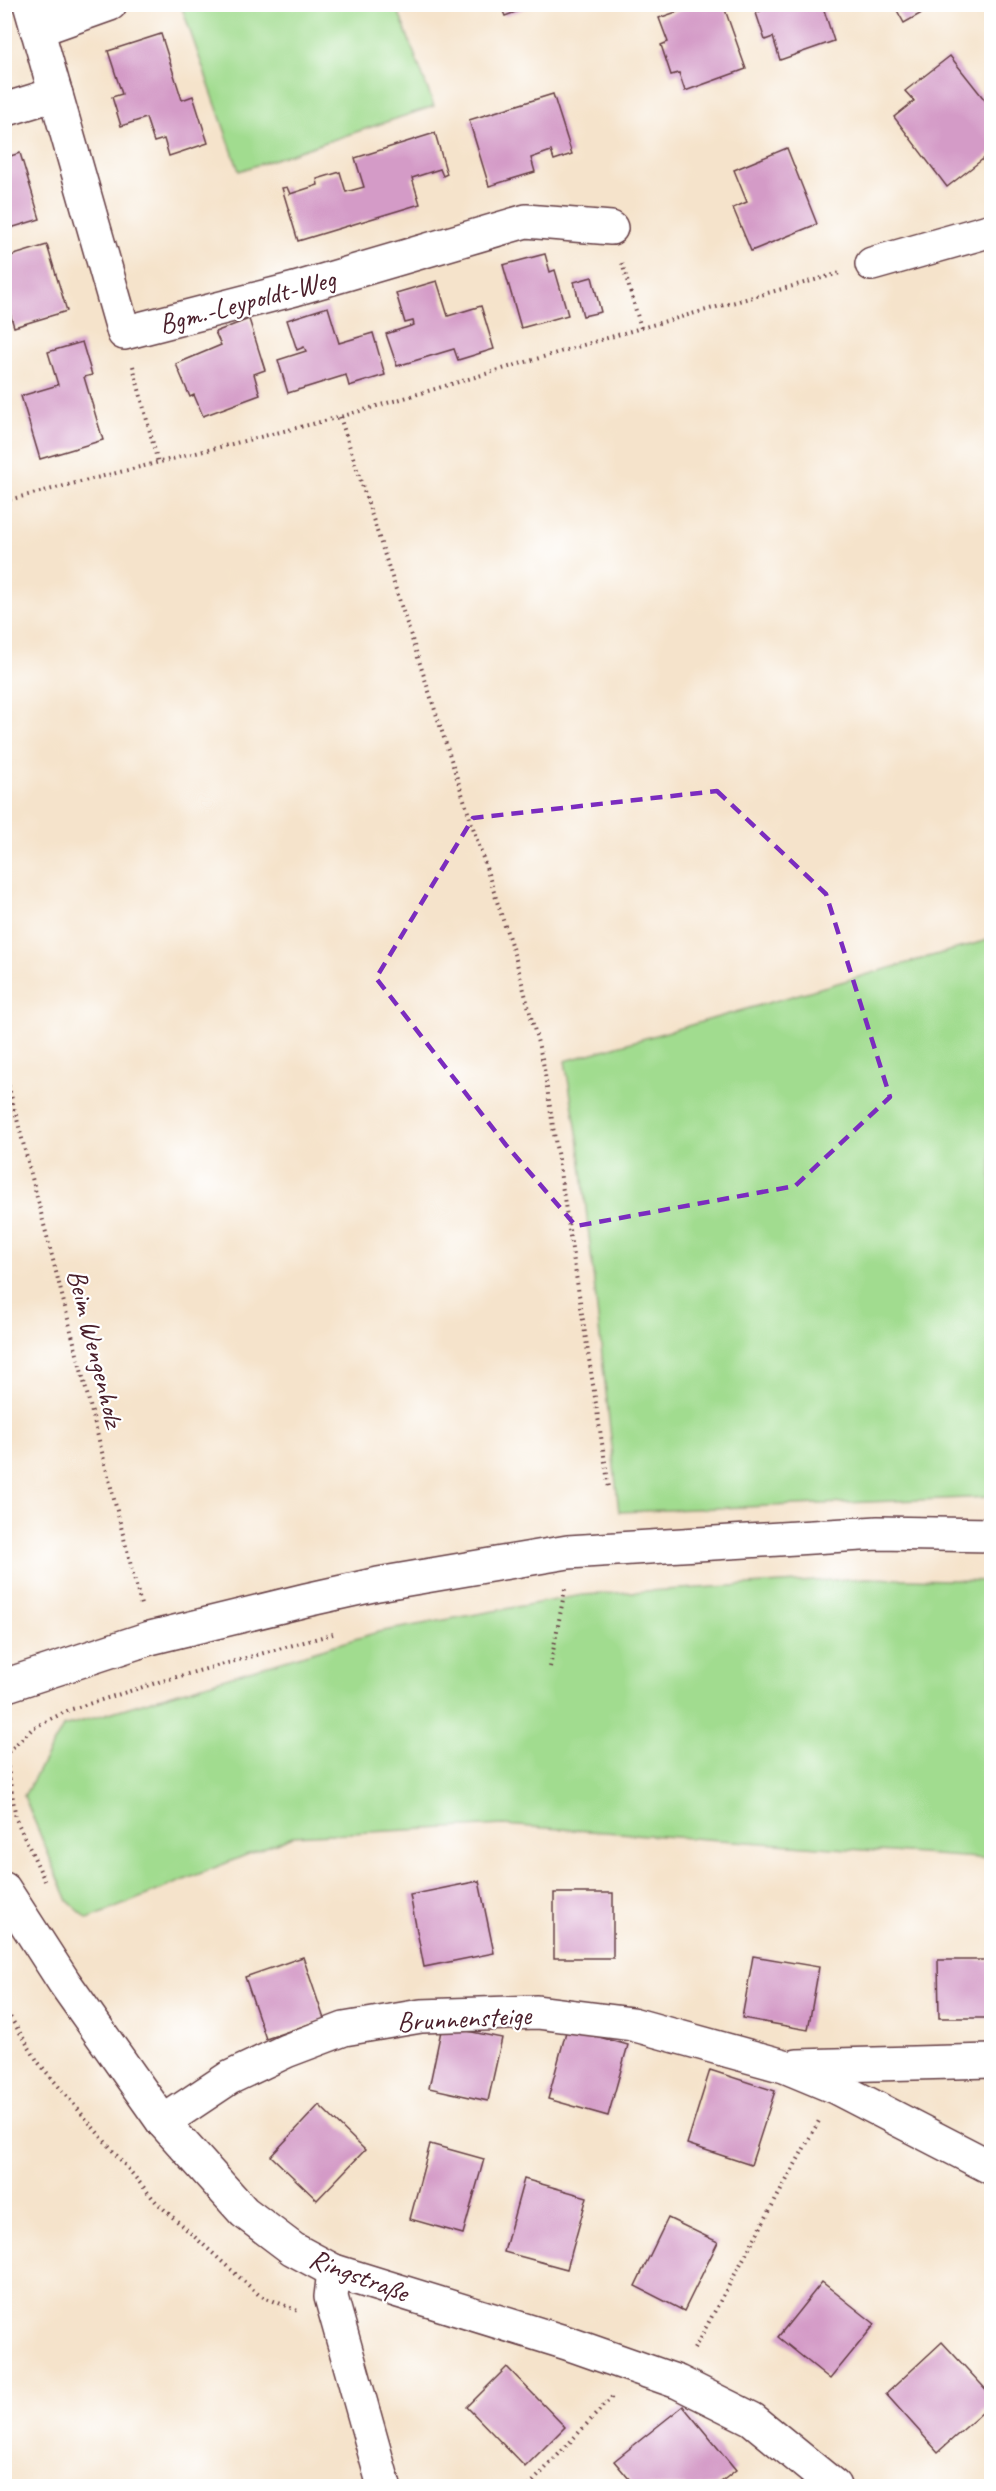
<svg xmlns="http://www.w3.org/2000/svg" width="996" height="2491" font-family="Caveat,sans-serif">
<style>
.green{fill:#a1dc8f;stroke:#767e5d;stroke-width:1.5}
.building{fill:#d49bc7}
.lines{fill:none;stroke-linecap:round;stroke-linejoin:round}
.minor-casing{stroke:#643c43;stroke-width:36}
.path{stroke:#643c43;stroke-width:4;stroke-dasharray:1.5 4.5;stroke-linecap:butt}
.minor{stroke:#fff;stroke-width:33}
.marked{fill:none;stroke:#7b2cbf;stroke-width:4.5;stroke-dasharray:12 8;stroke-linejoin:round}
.labels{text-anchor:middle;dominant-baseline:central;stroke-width:4.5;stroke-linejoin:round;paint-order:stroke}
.street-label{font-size:28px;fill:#4a1f2b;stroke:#fff}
</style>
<rect width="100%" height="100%" fill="#fff"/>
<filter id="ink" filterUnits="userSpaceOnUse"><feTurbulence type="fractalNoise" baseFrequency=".0167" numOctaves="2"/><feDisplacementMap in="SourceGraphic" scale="12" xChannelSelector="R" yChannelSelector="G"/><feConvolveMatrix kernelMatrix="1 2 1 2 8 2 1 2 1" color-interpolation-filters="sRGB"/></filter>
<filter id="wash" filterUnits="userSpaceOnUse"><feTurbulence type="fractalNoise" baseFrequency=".008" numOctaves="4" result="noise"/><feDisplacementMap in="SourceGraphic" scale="24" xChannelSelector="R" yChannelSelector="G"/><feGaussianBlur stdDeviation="1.35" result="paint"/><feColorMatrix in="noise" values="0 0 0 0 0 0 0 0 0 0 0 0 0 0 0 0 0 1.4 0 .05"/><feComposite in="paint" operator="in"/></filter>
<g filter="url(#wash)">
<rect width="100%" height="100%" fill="#f5e3cb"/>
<!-- green -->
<g class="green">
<path d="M181,5H396L434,106L239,171Z"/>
<path d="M991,939V1497L619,1512L579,1144L565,1061Z"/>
<path d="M865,1578L991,1581V1859L503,1825L293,1836L88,1919L68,1901L24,1796L63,1727L378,1632L582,1595Z"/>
</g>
<g id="blocks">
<!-- building -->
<g class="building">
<path d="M500,4H534V5L505,16Z"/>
<path d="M699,4H723L746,69L685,91L679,73L671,75L661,45L668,42L659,18Z"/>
<path d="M761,4H822L834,41L780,60L773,37L765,40L756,13L762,10Z"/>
<path d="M894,5H936L904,23Z"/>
<path d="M161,34L182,100L193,96L208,143L169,156L164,139L154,142L146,118L121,126L112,97L122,94L108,51Z"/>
<path d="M950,56L992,109V152L947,187L894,117L914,101L905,91Z"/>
<path d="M553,94L572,154L554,160L551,151L531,158L535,172L489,186L469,120Z"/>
<path d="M435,133L447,174L443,176L440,169L412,178L420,204L298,241L282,188L287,187L290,194L318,185L317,179L340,172L346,192L364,187L355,158Z"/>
<path d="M787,148L817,224L751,251L733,208L747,202L734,170Z"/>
<path d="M20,153L40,219L4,230V158Z"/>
<path d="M47,245L67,311L14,327L4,293V258Z"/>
<path d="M545,254L550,272L555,270L568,315L521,328L503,265Z"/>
<path d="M592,277L601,312L583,316L574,282Z"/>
<path d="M437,281L448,316L481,306L494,349L458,360L454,349L397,366L386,334L414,325L413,321L405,323L396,293Z"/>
<path d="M328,307L339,343L373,333L385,375L349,386L346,375L288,393L278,360L306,351L304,347L297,350L287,320Z"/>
<path d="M249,319L265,370L254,374L260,395L203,416L194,395L190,397L176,364L221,345L215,332Z"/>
<path d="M82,342L92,375L84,377L103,440L40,459L21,396L58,385L48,352Z"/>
<path d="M479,1881L494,1953L424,1967L410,1895Z"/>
<rect x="554" y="1893" width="59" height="65"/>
<path d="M753,1956L819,1967L808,2030L742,2018Z"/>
<path d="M303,1957L324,2019L266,2039L245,1977Z"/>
<path d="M938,1960H992V2018H939Z"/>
<path d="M442,2026L502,2038L488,2101L429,2088Z"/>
<path d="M567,2028L628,2045L608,2116L548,2099Z"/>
<path d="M710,2070L775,2091L751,2165L687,2144Z"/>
<path d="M319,2105L365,2150L317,2200L271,2156Z"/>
<path d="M430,2144L484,2159L463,2234L410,2219Z"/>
<path d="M524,2179L587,2197L567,2269L504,2252Z"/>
<path d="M668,2218L718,2242L684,2311L635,2286Z"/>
<path d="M822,2282L875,2324L830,2379L778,2337Z"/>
<path d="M942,2342L992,2396V2404L938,2452L886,2394Z"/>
<path d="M507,2367L565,2427L525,2467L467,2407Z"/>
<path d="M683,2406L736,2470L716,2486H635L614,2461Z"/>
</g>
</g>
</g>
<g filter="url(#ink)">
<use href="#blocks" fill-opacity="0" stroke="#643c43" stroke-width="1.5"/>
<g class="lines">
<!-- minor casing -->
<g class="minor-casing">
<g id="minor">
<path d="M30,4L124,333L295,289L526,221L611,228"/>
<path d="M37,30L110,4"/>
<path d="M4,110L56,94"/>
<path d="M872,264L992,230"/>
<path d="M4,1686L150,1638L306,1600L378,1584L568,1552L878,1533L992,1535"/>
<path d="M4,1889L64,1982L163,2122L244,2212L293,2249L334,2271L567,2343L678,2382L752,2419L834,2486"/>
<path d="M797,2066L992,2061"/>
<path d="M163,2122L229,2078L286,2051L344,2029L421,2016L537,2012L632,2024L784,2066L837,2088L992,2168"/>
<path d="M334,2271L331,2297L384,2486"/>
</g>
</g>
<!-- path -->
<g class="path">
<path d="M622,263L641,328"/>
<path d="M133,366L158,463"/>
<path d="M340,417L516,960L543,1062L609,1488"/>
<path d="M4,501L340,417L641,328L840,273"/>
<path d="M4,1068L141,1605"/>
<path d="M550,1667L565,1589"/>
<path d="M6,1755L16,1819L45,1881"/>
<path d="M4,1756L33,1728L69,1710L162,1681L333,1634"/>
<path d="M4,2007L38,2062L156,2202L259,2295L298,2311"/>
<path d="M694,2349L820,2119"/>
<path d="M529,2486L612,2397"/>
</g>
<!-- minor -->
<use href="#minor" class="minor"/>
</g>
</g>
<!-- marked area -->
<path class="marked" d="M717,791L826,894L890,1097L795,1186L576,1226L506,1145L376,978L473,818Z"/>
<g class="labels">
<!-- street labels -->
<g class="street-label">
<text transform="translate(247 301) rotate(-15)">Bgm.-Leypoldt-Weg</text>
<text transform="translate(96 1348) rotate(76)">Beim Wengenholz</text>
<text transform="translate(464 2018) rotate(-3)">Brunnensteige</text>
<text transform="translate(359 2275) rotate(21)">Ringstraße</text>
</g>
</g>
<!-- margin -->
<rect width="996" height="2491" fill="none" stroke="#fff" stroke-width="24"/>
</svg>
